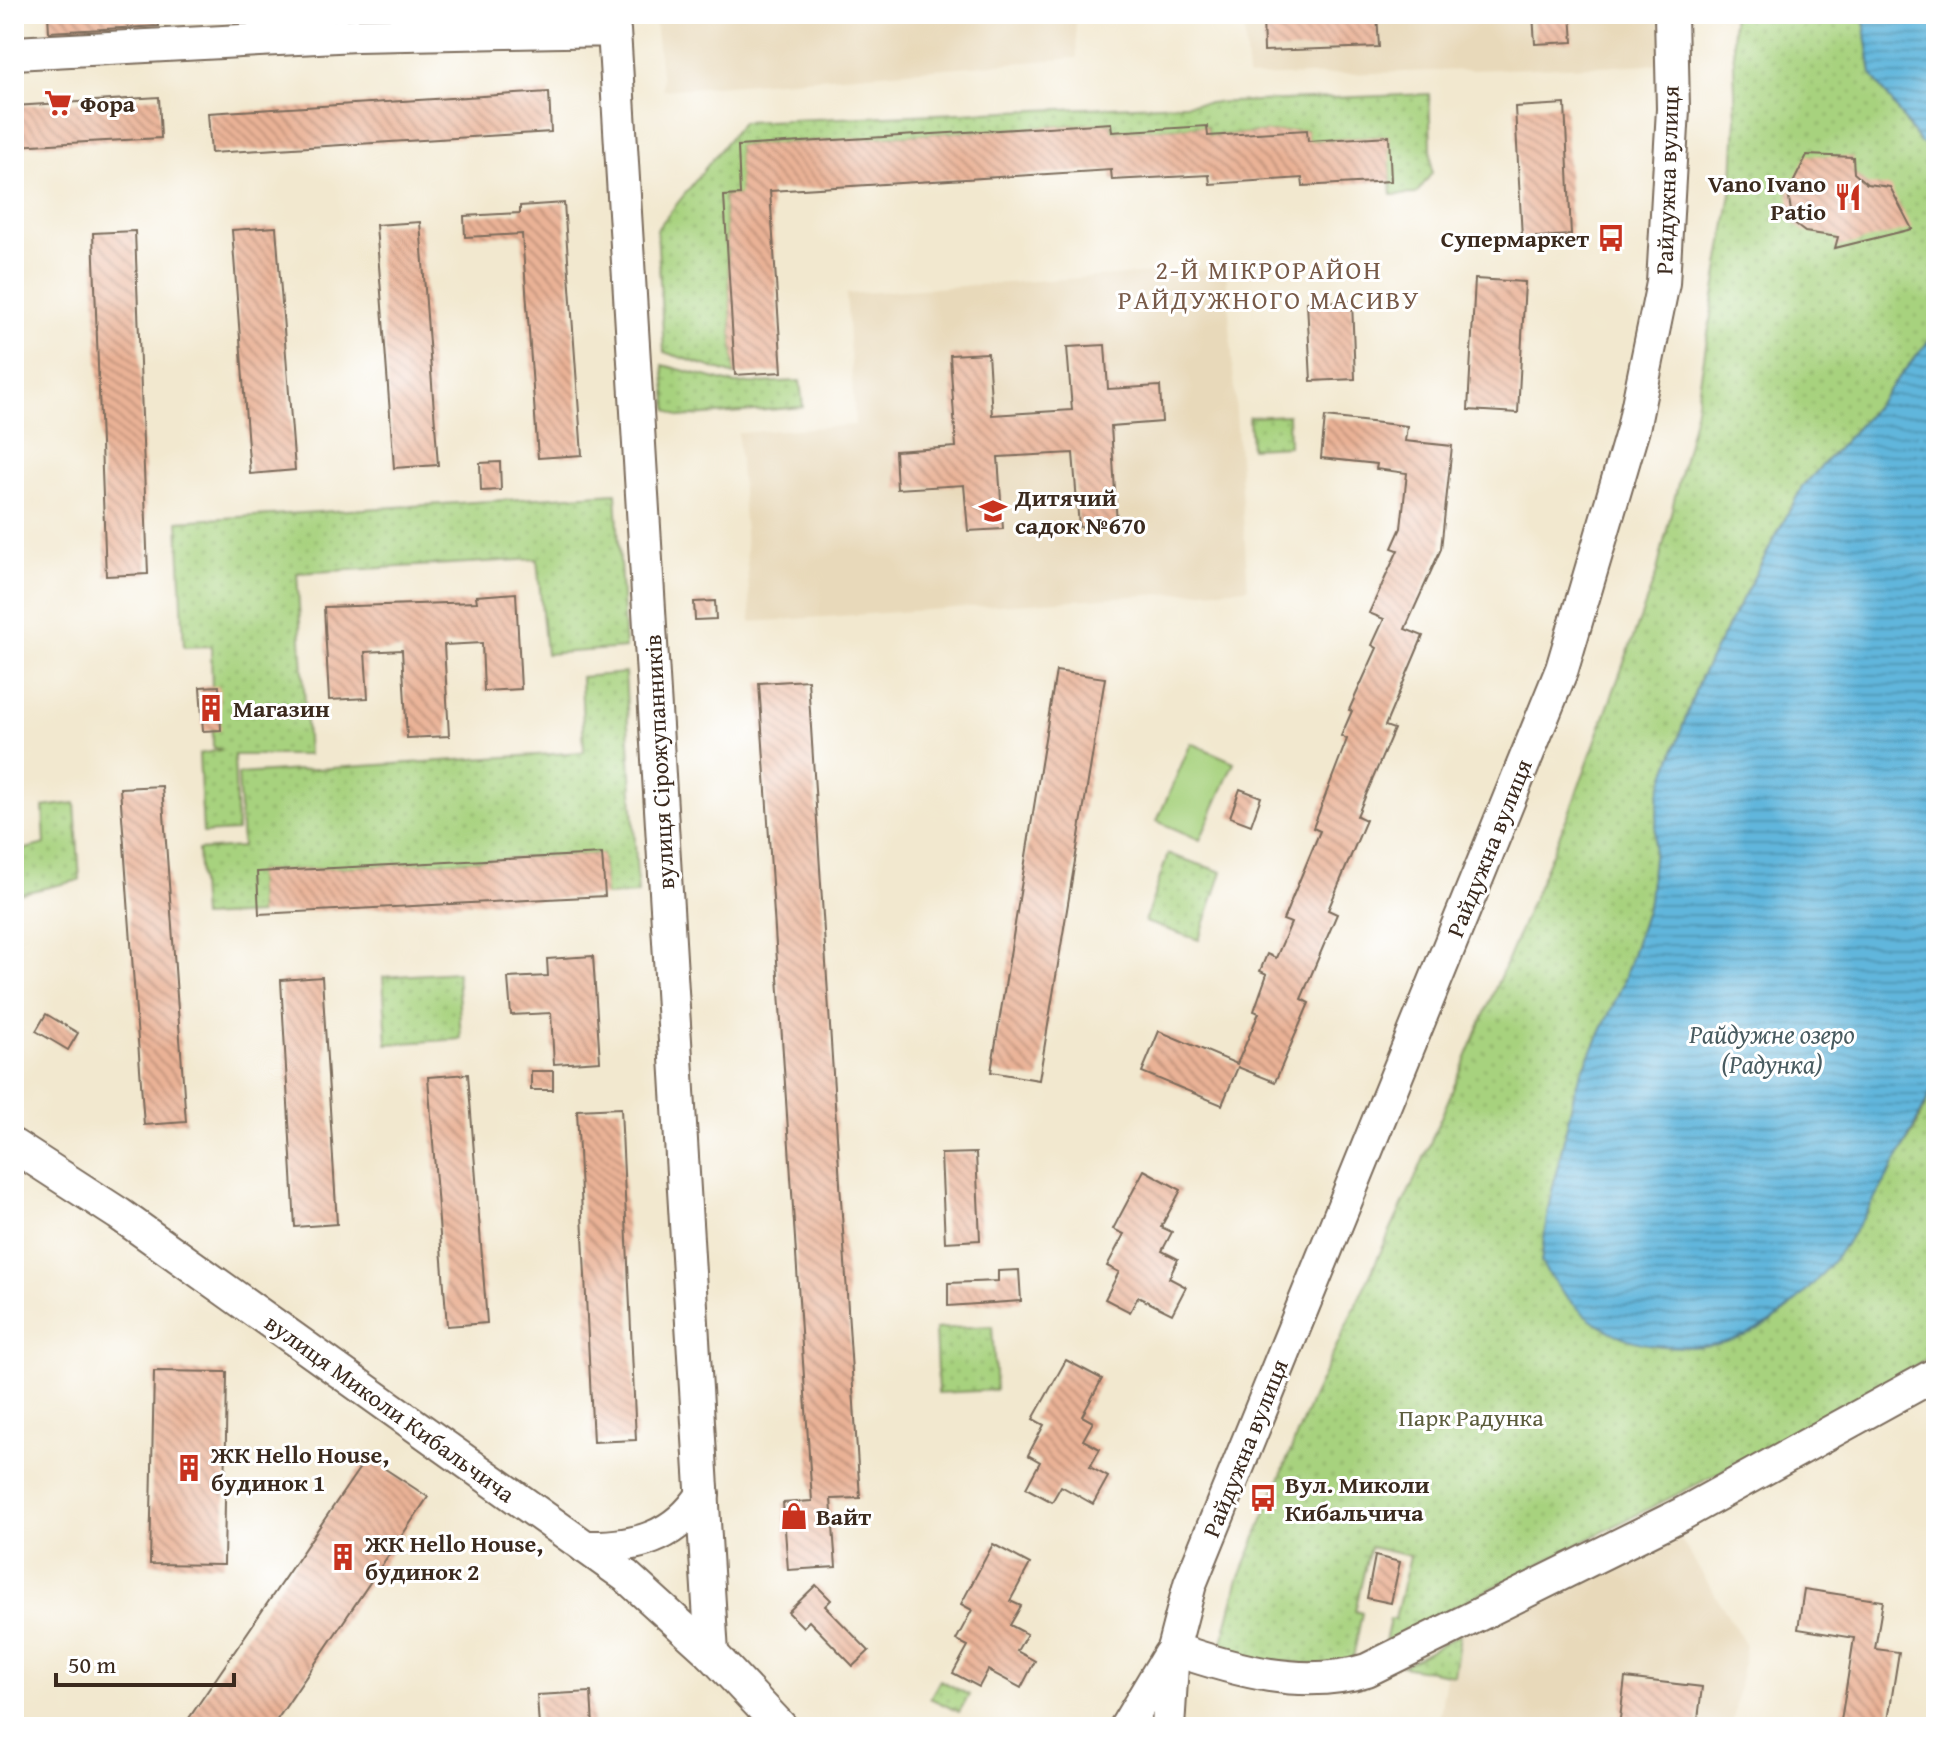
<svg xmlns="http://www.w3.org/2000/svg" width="1950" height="1741" font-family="'Gentium Book Plus',serif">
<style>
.built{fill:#e8d9ba}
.grass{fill:url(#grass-dots);stroke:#717e4e;stroke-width:2}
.pitch{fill:#a7d27e;stroke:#717e4e;stroke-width:2}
.water{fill:url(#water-rules);stroke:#4e707d;stroke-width:2}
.building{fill:url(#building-back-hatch)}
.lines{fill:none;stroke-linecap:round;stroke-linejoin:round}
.minor-casing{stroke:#7b6c5c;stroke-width:36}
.minor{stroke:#fff;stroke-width:32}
.labels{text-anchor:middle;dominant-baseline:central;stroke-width:6;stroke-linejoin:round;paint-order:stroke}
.poi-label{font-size:24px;font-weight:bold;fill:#3b2a1e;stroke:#fff;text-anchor:start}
.street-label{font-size:24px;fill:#3b2a1e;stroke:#fff}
.park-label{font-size:24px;fill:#5b5c3b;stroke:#fff}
.neighbourhood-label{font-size:26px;letter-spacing:2px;fill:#785a48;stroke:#fff}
.water-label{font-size:26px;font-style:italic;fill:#485b60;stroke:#fff}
</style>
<defs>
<pattern id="grass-dots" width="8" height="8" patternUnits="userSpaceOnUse" patternTransform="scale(2)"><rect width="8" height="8" fill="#a7d27e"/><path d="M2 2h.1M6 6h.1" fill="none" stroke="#91b46c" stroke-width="1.8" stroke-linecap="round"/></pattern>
<pattern id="water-rules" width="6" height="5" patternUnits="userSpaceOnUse" patternTransform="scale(2)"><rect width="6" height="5" fill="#60b6dc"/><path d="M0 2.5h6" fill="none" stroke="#5094b2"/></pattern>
<pattern id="building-back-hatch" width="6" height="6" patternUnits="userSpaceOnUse" patternTransform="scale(2)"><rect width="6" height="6" fill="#eab296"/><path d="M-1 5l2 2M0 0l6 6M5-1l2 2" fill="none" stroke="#bf917a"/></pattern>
</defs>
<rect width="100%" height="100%" fill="#fff"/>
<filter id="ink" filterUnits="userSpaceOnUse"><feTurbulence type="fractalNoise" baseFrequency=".0125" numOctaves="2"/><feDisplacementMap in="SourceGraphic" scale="16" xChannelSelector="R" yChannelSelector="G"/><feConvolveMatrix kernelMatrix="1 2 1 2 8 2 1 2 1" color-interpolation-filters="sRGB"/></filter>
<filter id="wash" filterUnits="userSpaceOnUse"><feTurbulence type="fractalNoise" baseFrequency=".006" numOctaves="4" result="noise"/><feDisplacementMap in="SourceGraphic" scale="32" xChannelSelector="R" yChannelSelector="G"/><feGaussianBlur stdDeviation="1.8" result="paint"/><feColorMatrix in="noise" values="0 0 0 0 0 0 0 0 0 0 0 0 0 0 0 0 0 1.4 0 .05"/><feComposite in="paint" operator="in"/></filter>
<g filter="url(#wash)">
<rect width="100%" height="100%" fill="#f2e8cf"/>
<!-- built -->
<g class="built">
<path d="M654,14H1075L1077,58L663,90Z"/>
<path d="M1243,14H1660L1661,64L1248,77Z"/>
<path d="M1226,268L1248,588L751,622L738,433L855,425L846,294Z"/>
<path d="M1674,1528L1746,1645L1732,1727H1438L1452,1638Z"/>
</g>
<!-- grass -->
<g class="grass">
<path d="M1732,14H1863L1872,74L1920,143L1936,148V332L1862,422L1802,487L1699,680L1659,793L1649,901L1622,986L1576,1085L1548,1209L1541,1263L1867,1211L1915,1128L1936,1081V1353L1810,1427L1385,1642L1390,1619H1395L1410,1556L1370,1547L1355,1611L1362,1613L1353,1658L1333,1666L1224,1657L1223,1639L1238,1582L1309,1405L1418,1172L1571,808L1656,575L1695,413L1733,181L1736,118Z"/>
<path d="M1429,94L1432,173L1416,194L1392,195L1388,136L1308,141L1306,130L1208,136L1207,126L1112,132L1111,123L738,146L741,195L724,196L735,375L664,352L657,229L742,122Z"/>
<path d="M663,365L735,384L800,381L803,407L680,417L668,410Z"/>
<path d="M1288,415L1289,446L1251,448L1249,417Z"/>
<path d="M616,493L625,648L546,654L537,559L297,573L308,755H234L237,831L203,833L199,754L221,750L213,747L211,646L184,647L178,521Z"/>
<path d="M625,673L638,894L605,896L602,854L257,872L259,914L202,917L198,850L242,847L238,774L584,752L581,677Z"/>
<path d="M75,803L80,880L14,895V852L45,844L43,807Z"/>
<path d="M1168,854L1222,872L1199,940L1145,922Z"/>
<path d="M457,972L461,1039L387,1044L383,977Z"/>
<path d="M992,1326L996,1390L938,1393L935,1329Z"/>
<path d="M1460,1634L1454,1675L1402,1666Z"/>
<path d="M940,1680L969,1695L959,1712L930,1698Z"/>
</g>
<!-- pitch -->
<path class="pitch" d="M1191,743L1234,762L1200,840L1157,821Z"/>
<!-- water -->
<g class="water">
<path d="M1863,14H1936V148L1920,143L1872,74Z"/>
<path d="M1936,332V1081C1900,1159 1832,1295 1751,1333C1723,1346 1692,1349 1661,1346C1606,1341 1570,1308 1541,1263L1548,1209L1576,1085L1622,986L1649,901L1659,793L1699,680L1802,487L1862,422Z"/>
</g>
<g id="blocks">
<!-- building -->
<g class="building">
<path d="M48,14H158L159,26L49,32Z"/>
<path d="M1263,14H1377L1379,47L1264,51Z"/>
<path d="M1533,14H1571L1573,42L1535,44Z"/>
<path d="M549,92L551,132L211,153L208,113Z"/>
<path d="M159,97L161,138L14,146V106Z"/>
<path d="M1565,104L1571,235L1522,238L1515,107Z"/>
<path d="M1111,123L1112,132L1207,126L1208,136L1307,130L1308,141L1389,136L1391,181L1303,186L1302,178L1210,184L1209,175L1112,180L1111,170L770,191L782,372L735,375L724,196L740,195L738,146Z"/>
<path d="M1807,155L1853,157L1854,173L1867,184L1890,187L1912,229L1835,248L1838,237L1805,232L1793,223L1788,193Z"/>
<path d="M564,203L582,455L538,458L522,234L465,237L464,216L520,213V206Z"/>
<path d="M420,222L438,465L394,468L376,225Z"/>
<path d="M276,227L295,470L250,474L232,230Z"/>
<path d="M135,231L148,574L106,576L93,233Z"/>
<path d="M1475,279L1525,282L1518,413L1468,410Z"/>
<path d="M1352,301L1355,379L1311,381L1307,302Z"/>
<path d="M1105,345L1108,389L1160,386L1162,422L1111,426L1117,525L1079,527L1073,453L998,457L1003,529L968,531L964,485L897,489L895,451L956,447L950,355L988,353L992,415L1072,410L1067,347Z"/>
<path d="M1325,417L1407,426L1405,441L1452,446L1441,549L1405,629L1423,636L1385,726L1394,729L1357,816L1366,820L1328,910L1337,914L1301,999L1309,1003L1275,1082L1238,1067L1222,1105L1142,1072L1159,1031L1237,1064L1259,1013L1254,1011L1267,974L1260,971L1267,954L1276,958L1291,923L1283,920L1320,831L1313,828L1347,739L1341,736L1352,711L1349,710L1377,648L1372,645L1384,619L1369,613L1398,550L1392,548L1401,528L1407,473L1376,469L1377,464L1321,458Z"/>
<path d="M500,462L501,490L481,491L480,463Z"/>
<path d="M516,593L521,689L484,691L482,643L444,645L449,736L407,738L402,650L365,652L368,698L329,700L324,607L477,602L476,596Z"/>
<path d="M715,601L716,619L695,620L694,602Z"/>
<path d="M1056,671L1105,678L1039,1080L991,1072Z"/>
<path d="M808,680L860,1498L831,1499L836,1567L788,1570L783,1503L812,1501L759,683Z"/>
<path d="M219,686L221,730L203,731L200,687Z"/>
<path d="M162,786L186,1122L144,1125L120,788Z"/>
<path d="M1240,789L1261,797L1251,825L1230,817Z"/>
<path d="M602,854L605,896L259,914L257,872Z"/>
<path d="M593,956L600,1061L554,1064L551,1013L511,1015L508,978L548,976L547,959Z"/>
<path d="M322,977L337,1224L295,1227L281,980Z"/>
<path d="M46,1014L78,1033L68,1050L36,1031Z"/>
<rect x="531" y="1071" width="22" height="19"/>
<path d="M468,1074L487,1323L447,1326L428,1077Z"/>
<path d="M621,1108L636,1440L593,1442L577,1110Z"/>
<path d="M976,1153L980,1240L945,1242L941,1154Z"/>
<path d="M1144,1170L1181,1190L1161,1227L1172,1232L1162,1251L1178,1259L1169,1278L1186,1287L1172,1314L1138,1297L1130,1312L1105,1299L1119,1272L1107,1266L1124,1234L1113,1229Z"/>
<path d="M1019,1270L1021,1301L948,1306V1283L998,1281V1271Z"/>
<path d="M1066,1360L1102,1379L1082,1416L1093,1422L1083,1440L1100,1449L1090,1467L1108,1477L1093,1504L1061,1486L1052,1502L1026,1488L1040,1462L1028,1455L1044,1425L1033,1419Z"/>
<path d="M154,1371L227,1372L224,1565L150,1564Z"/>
<path d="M367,1457L428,1497L272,1727H183Z"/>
<path d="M993,1544L1030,1564L1010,1601L1021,1606L1010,1625L1027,1634L1017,1651L1035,1661L1021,1688L988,1670L979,1687L953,1673L968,1646L956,1640L972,1610L961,1604Z"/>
<path d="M1375,1556L1400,1562L1391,1603L1367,1598Z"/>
<path d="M816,1585L831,1600L825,1606L869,1651L853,1666L809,1621L803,1627L788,1612Z"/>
<path d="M1804,1589L1883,1601L1875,1649L1899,1652L1887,1727H1840L1854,1638L1798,1629Z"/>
<path d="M1625,1678L1702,1687L1697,1727H1619Z"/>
<path d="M591,1692L593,1727H539L537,1695Z"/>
</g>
</g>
</g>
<g filter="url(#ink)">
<use href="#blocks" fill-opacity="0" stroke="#7b6c5c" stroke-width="2"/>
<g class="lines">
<!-- minor casing -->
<g class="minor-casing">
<g id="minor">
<path d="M14,53L356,35L614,30L712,1654"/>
<path d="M14,1146L119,1214L626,1576L712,1654L781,1727"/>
<path d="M585,1547C635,1548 675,1538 703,1494"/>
<path d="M1173,1649C1235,1670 1303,1690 1367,1670L1682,1514L1936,1374"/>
<path d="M1126,1727L1169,1655"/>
<path d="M1168,1727L1173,1649L1190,1584L1562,669L1633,429L1663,283L1673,109L1671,14"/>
</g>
</g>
<!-- minor -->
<use href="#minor" class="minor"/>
</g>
</g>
<!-- icons -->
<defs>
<g id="supermarket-bare" transform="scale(2.16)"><path d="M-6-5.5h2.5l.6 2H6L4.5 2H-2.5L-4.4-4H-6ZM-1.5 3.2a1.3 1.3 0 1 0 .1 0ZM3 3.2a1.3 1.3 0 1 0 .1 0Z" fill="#c8321e" stroke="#fff" stroke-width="2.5" paint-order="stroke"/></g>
<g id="restaurant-bare" transform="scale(2.16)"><path d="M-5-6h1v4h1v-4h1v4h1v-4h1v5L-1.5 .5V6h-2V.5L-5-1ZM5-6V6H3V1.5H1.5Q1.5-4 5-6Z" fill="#c8321e" stroke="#fff" stroke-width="2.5" paint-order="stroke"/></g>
<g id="bus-bare" transform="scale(2.16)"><path d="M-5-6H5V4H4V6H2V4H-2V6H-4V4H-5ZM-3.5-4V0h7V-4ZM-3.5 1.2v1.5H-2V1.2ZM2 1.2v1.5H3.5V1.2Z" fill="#c8321e" stroke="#fff" stroke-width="2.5" paint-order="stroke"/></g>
<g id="school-bare" transform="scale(2.16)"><path d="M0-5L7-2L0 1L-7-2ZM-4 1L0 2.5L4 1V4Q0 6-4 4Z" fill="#c8321e" stroke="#fff" stroke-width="2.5" paint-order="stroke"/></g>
<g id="building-bare" transform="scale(2.16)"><path d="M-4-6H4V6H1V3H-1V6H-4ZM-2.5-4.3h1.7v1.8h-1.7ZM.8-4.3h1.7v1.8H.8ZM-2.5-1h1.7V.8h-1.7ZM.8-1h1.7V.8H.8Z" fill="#c8321e" stroke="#fff" stroke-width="2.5" paint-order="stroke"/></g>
<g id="shop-bare" transform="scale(2.16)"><path d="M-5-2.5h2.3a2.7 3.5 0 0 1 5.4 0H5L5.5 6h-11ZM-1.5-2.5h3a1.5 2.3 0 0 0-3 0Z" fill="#c8321e" stroke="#fff" stroke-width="2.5" paint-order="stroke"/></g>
</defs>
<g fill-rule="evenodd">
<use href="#supermarket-bare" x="58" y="103"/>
<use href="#restaurant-bare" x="1848" y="197"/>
<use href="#bus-bare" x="1611" y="238"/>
<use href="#school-bare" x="993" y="511"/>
<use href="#building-bare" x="211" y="708"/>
<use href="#building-bare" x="189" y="1468"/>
<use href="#bus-bare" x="1263" y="1498"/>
<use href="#shop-bare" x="794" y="1516"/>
<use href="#building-bare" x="343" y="1557"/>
</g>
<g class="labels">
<!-- poi labels -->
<g class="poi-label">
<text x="80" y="103">Фора</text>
<text x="1826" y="183" text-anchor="end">Vano Ivano<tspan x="1826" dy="28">Patio</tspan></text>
<text x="1589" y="238" text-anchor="end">Супермаркет</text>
<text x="1015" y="497">Дитячий<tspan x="1015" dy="28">садок №670</tspan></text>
<text x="233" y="708">Магазин</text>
<text x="211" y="1454">ЖК Hello House,<tspan x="211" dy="28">будинок 1</tspan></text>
<text x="1285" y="1484">Вул. Миколи<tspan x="1285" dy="28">Кибальчича</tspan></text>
<text x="816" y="1516">Вайт</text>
<text x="365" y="1543">ЖК Hello House,<tspan x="365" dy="28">будинок 2</tspan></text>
</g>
<!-- street labels -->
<g class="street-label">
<text transform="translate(1667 180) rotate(-88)">Райдужна вулиця</text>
<text transform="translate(659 762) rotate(-93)">вулиця Сірожупанників</text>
<text transform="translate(1489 848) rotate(-68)">Райдужна вулиця</text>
<text transform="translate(390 1408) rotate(36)">вулиця Миколи Кибальчича</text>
<text transform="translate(1245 1448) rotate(-68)">Райдужна вулиця</text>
</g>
<!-- park labels -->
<g class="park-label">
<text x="1471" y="1417">Парк Радунка</text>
</g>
<!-- neighbourhood labels -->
<g class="neighbourhood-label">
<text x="1269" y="269">2-Й МІКРОРАЙОН<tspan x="1269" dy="30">РАЙДУЖНОГО МАСИВУ</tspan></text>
</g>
<!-- water labels -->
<g class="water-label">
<text x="1772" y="1033">Райдужне озеро<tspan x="1772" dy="30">(Радунка)</tspan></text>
</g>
</g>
<!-- margin -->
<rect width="1950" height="1741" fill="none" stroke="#fff" stroke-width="48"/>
<!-- scale -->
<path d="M56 1673v12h178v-12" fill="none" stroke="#3b2a1e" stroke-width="4"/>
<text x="68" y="1673" font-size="24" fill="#3b2a1e" stroke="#ffffff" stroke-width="6" paint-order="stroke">50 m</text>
</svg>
